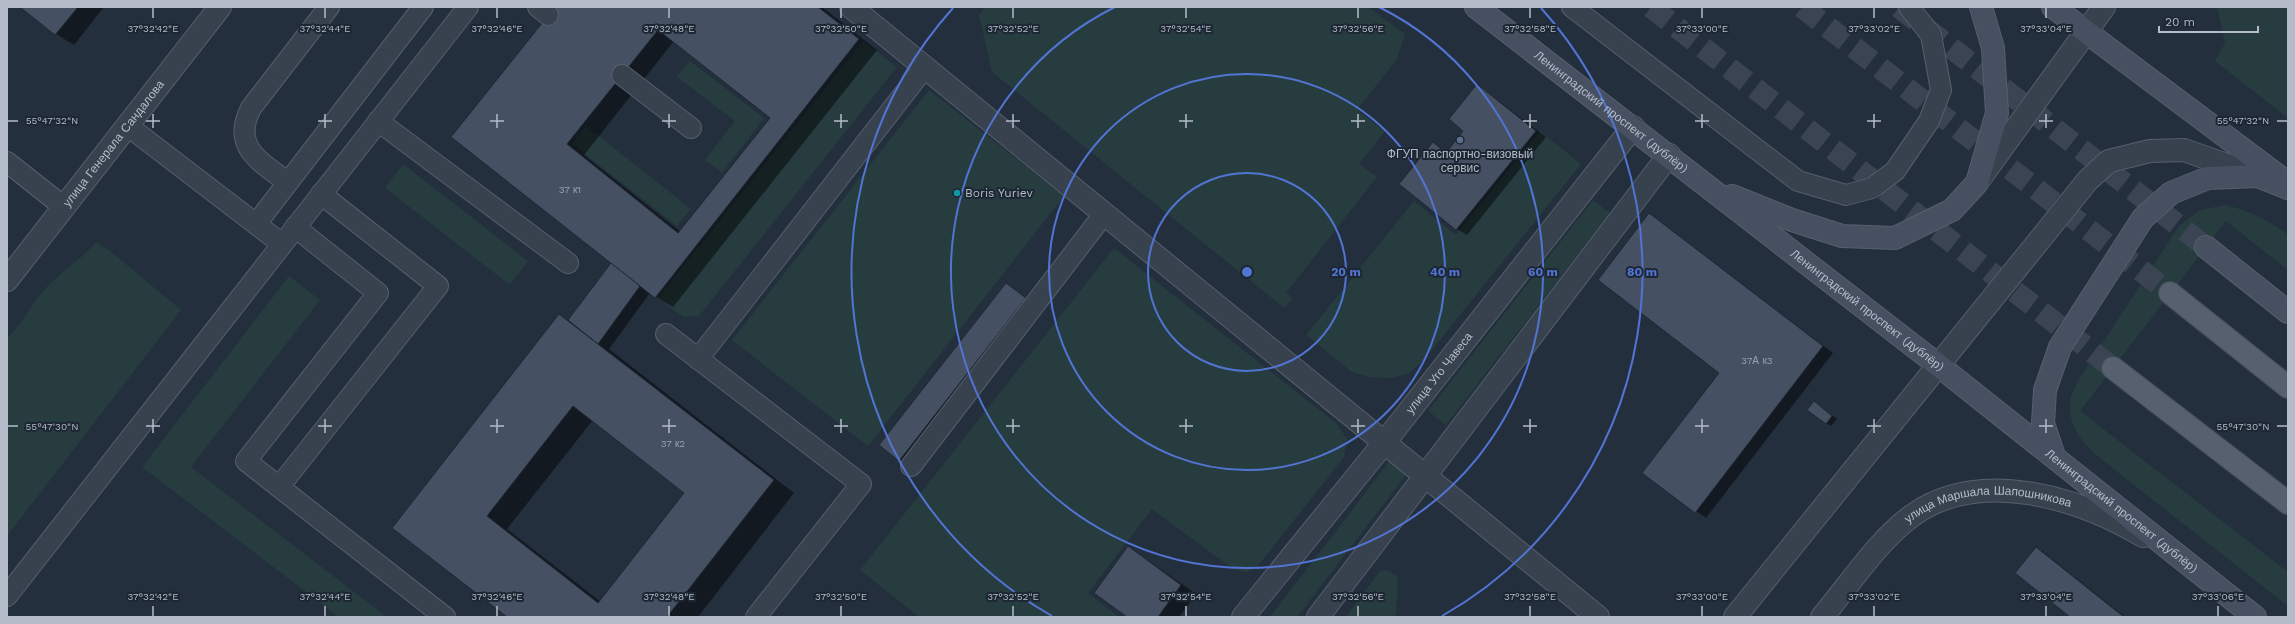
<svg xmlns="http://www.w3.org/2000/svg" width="2295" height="624" font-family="'Work Sans',sans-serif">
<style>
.green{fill:#263c3f}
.shadow{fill:#0007;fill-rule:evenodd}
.building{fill:#455162;stroke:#1f2835;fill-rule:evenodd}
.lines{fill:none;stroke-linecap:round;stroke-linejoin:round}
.secondary-tunnel{stroke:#3a4453;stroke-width:22;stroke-dasharray:22 11;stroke-linecap:butt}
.primary-tunnel{stroke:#3a4453;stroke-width:22;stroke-dasharray:22 11;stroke-linecap:butt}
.service-casing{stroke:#565f6c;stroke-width:22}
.minor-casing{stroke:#565f6c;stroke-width:24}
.tertiary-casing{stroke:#565f6c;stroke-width:24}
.secondary-casing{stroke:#565f6c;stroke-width:24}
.primary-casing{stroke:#414a57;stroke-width:24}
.service{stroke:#38414e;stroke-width:20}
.minor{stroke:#38414e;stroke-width:22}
.tertiary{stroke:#38414e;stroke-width:22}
.secondary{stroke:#465061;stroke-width:22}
.primary{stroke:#56606e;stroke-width:22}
.ticks{fill:none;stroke:#b4bcc9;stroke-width:1.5}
.ring{fill:none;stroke:#5274d3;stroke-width:2}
.service-dot{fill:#5c6f8a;stroke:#1d2633;stroke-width:1.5}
.culture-dot{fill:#0f9aa8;stroke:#1d2633;stroke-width:1.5}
.labels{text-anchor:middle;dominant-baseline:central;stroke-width:4;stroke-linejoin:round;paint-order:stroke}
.number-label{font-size:10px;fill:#98a1af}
.street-label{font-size:12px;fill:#b4bcc9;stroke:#1d2633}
.poi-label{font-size:12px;fill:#b4bcc9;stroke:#1d2633}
.ticks-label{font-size:10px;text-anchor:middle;fill:#b4bcc9;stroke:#1d2633;stroke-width:4;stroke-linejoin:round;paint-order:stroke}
.centre{fill:#5274d3;stroke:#1d2633;stroke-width:2}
.ring-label{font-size:12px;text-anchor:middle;font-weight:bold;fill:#5274d3;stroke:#1d2633;stroke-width:4;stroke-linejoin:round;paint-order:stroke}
</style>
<rect width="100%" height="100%" fill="#242f3e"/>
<!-- green -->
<g class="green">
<path d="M985,7H1368L1405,34L1397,59L1357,110L1385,131L1359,164L1377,177L1286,293L1293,299L1284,308L992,72L979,15Z"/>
<path d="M2217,7H2288V118L2215,61L2225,43Z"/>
<path d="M863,41L897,67L699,316L683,317L658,298Z"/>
<path d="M690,61L764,118L722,173L705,160L735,121L677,77Z"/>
<path d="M929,90L1064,196L868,446L732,340Z"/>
<path d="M586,126L691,209L677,226L572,144Z"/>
<path d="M1540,131L1581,164L1423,361L1408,374L1391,378L1369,377L1352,372L1306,335L1414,201L1456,235Z"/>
<path d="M403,164L528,261L510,285L385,188Z"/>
<path d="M1593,200L1610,213L1446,425L1428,411Z"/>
<path d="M2226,205C2250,211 2268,220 2288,235V270L2226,221L2080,411L2288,572V606L2110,466C2089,449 2068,432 2070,402C2070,395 2076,386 2079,379L2179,226L2200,210Z"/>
<path d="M96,242L110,251L181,310L7,536V338C23,323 32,303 46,288C62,271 82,259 96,242Z"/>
<path d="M1114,248L1337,424L1347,439L1344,457L1257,567L1247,572L1233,569L1152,509L1088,593L1119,617H919L860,570Z"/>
<path d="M289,276L320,300L191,467L387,617H339L142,467Z"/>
<path d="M1392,458L1409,471L1297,617H1270Z"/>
<path d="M1387,570L1398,577L1396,614L1393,617H1346L1380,571Z"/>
</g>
<!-- shadow -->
<g class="shadow">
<path d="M21,7H104L74,45L56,34Z"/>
<path d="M556,7H822L877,50L673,307L650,293L609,349L794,493L698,617H509L394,528L560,315L569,321L613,263L453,137ZM674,41L771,118L681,232L584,155ZM593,420L686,492L601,602L507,529Z"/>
<path d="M1478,85L1546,137L1467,235L1457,229L1433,144L1447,153L1465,131Z"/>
<path d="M1649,215L1833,353L1706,518L1644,473L1721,373Z"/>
<path d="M1006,284L1040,307L914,469L899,460Z"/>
<path d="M1814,402L1837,419L1831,426L1826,423Z"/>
<path d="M1129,547L1196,594L1179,617H1128Z"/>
<path d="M2037,548L2042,551L2125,617H2071Z"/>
</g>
<!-- building -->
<g class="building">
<path d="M20,7H78L55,35Z"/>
<path d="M555,7H818L859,39L655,298L451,137ZM658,30L770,118L678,233L567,144Z"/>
<path d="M1477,84L1536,131L1456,230L1399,184L1433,142L1446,153L1463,131L1449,119Z"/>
<path d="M1649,213L1823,346L1695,513L1642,473L1719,373L1598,280Z"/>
<path d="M611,263L640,286L598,344L568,320Z"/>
<path d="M1006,283L1026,298L899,461L879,445Z"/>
<path d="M559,314L774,480L667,617H507L392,528ZM573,406L684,493L598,603L487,516Z"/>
<path d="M1814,401L1832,416L1826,424L1807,410Z"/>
<path d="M1128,546L1181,585L1158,617H1127L1094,593Z"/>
<path d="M2036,547L2124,617H2070L2015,573Z"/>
</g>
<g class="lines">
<!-- secondary-tunnel -->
<path class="secondary-tunnel" d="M1899,7L2206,247"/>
<!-- primary-tunnel -->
<g class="primary-tunnel">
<path d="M1651,7L2113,368"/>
<path d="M1802,7L2170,293"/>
</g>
<!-- service casing -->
<g class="service-casing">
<g id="service">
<path d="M538,7L548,15"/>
<path d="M1572,7L1798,181L1846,195L1872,188L1895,171L1929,121L1941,90L1931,35L1909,7"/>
<path d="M622,75L691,128"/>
<path d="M378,121L568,263"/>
<path d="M128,126L282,244"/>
<path d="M7,162L64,207"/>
<path d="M287,182C260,161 231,147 251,108L329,7"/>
<path d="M321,194L438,286L279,487L445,617"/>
<path d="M256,224L423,7"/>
<path d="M666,334L861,484L756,617"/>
<path d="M698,359L925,67"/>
<path d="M911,466L1104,214"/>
<path d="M279,487L246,461L378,293L295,227"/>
<path d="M7,596L468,7"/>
</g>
</g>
<!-- minor casing -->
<g class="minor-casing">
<g id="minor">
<path d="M851,7L1598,617"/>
<path id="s1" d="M7,280L220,7"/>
<path id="s2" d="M1243,617L1384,443L1633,127"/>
<path d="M1318,617L1669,155"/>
</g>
</g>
<!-- tertiary casing -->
<g class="tertiary-casing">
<g id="tertiary">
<path d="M1978,181L2104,7"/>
<path d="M1735,617L2088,180L2109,161L2150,151L2184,150L2258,176"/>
<path id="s3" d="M1822,617C1850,584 1878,540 1913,515C1980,467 2079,498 2143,536"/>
</g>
</g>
<!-- secondary casing -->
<g class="secondary-casing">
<g id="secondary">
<path id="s4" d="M1476,7L1938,365L2255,617"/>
<path d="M2053,7L2281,178"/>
<path d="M1732,196L1792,220L1842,236L1895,238L1952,210L1977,183L1997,113L1993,48L1981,7"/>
<path d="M2206,247L2288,312"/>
<path d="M2054,456L2043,423L2045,390L2060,347L2143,218L2171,193L2208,178L2258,176L2288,188"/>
</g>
</g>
<!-- primary casing -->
<g class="primary-casing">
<g id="primary">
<path d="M2170,293L2288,387"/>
<path d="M2113,368L2288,503"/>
</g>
</g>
<!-- service -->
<use href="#service" class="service"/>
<!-- minor -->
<use href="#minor" class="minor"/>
<!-- tertiary -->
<use href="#tertiary" class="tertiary"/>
<!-- secondary -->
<use href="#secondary" class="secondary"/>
<!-- primary -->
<use href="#primary" class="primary"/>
</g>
<!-- ticks -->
<path class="ticks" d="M153,8V18M325,8V18M497,8V18M669,8V18M841,8V18M1013,8V18M1186,8V18M1358,8V18M1530,8V18M1702,8V18M1874,8V18M2046,8V18M153,114V128M325,114V128M497,114V128M669,114V128M841,114V128M1013,114V128M1186,114V128M1358,114V128M1530,114V128M1702,114V128M1874,114V128M2046,114V128M8,121H18M146,121H160M318,121H332M490,121H504M662,121H676M834,121H848M1006,121H1020M1179,121H1193M1351,121H1365M1523,121H1537M1695,121H1709M1867,121H1881M2039,121H2053M2277,121H2287M153,419V433M325,419V433M497,419V433M669,419V433M841,419V433M1013,419V433M1186,419V433M1358,419V433M1530,419V433M1702,419V433M1874,419V433M2046,419V433M8,426H18M146,426H160M318,426H332M490,426H504M662,426H676M834,426H848M1006,426H1020M1179,426H1193M1351,426H1365M1523,426H1537M1695,426H1709M1867,426H1881M2039,426H2053M2277,426H2287M153,606V616M325,606V616M497,606V616M669,606V616M841,606V616M1013,606V616M1186,606V616M1358,606V616M1530,606V616M1702,606V616M1874,606V616M2046,606V616M2218,606V616"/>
<!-- distance rings -->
<g class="ring">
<circle cx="1247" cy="272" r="99"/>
<circle cx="1247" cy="272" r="198"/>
<path d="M1379 7A296 296 0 1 1 1115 7"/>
<path d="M1052 616A395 395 0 0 1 953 8M1541 8A395 395 0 0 1 1442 616"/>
</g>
<!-- markers -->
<circle class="service-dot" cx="1460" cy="140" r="4"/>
<circle class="culture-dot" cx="957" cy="193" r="4"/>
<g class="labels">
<!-- number labels -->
<g class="number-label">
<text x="570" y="189">37 к1</text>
<text x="1757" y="360">37А к3</text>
<text x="673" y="443">37 к2</text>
</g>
<!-- street labels -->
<g class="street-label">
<text stroke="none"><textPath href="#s4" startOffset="171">Ленинградский проспект (дублёр)</textPath></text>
<text stroke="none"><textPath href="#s1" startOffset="173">улица Генерала Сандалова</textPath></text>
<text stroke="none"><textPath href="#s4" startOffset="495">Ленинградский проспект (дублёр)</textPath></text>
<text stroke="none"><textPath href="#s2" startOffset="313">улица Уго Чавеса</textPath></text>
<text stroke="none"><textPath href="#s4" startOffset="819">Ленинградский проспект (дублёр)</textPath></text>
<text stroke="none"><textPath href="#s3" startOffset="215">улица Маршала Шапошникова</textPath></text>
</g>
<!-- poi labels -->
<g class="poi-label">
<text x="1460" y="154">ФГУП паспортно-визовый<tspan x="1460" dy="14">сервис</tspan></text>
<text x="965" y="193" text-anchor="start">Boris Yuriev</text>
</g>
</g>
<g class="ticks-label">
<text x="153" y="32">37°32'42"E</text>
<text x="325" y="32">37°32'44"E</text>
<text x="497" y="32">37°32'46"E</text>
<text x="669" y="32">37°32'48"E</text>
<text x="841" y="32">37°32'50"E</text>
<text x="1013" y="32">37°32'52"E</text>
<text x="1186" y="32">37°32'54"E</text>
<text x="1358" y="32">37°32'56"E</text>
<text x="1530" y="32">37°32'58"E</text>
<text x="1702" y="32">37°33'00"E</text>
<text x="1874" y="32">37°33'02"E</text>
<text x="2046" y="32">37°33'04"E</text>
<text x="52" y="124">55°47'32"N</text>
<text x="2243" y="124">55°47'32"N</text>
<text x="52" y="430">55°47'30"N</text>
<text x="2243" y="430">55°47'30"N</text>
<text x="153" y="600">37°32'42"E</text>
<text x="325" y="600">37°32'44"E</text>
<text x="497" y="600">37°32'46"E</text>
<text x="669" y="600">37°32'48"E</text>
<text x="841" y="600">37°32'50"E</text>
<text x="1013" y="600">37°32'52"E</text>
<text x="1186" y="600">37°32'54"E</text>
<text x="1358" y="600">37°32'56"E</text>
<text x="1530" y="600">37°32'58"E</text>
<text x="1702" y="600">37°33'00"E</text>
<text x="1874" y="600">37°33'02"E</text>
<text x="2046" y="600">37°33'04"E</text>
<text x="2218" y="600">37°33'06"E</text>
</g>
<circle cx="1247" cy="272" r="6" class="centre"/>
<g class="ring-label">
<text x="1346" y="276">20 m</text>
<text x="1445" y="276">40 m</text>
<text x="1543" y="276">60 m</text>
<text x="1642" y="276">80 m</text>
</g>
<!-- border -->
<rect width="2295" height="624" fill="none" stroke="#b4bcc9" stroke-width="16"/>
<!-- scale -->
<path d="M2159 26v6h99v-6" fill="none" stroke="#b4bcc9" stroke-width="2"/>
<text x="2165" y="26" font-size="12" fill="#b4bcc9" stroke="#1d2633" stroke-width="3" paint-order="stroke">20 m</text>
</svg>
